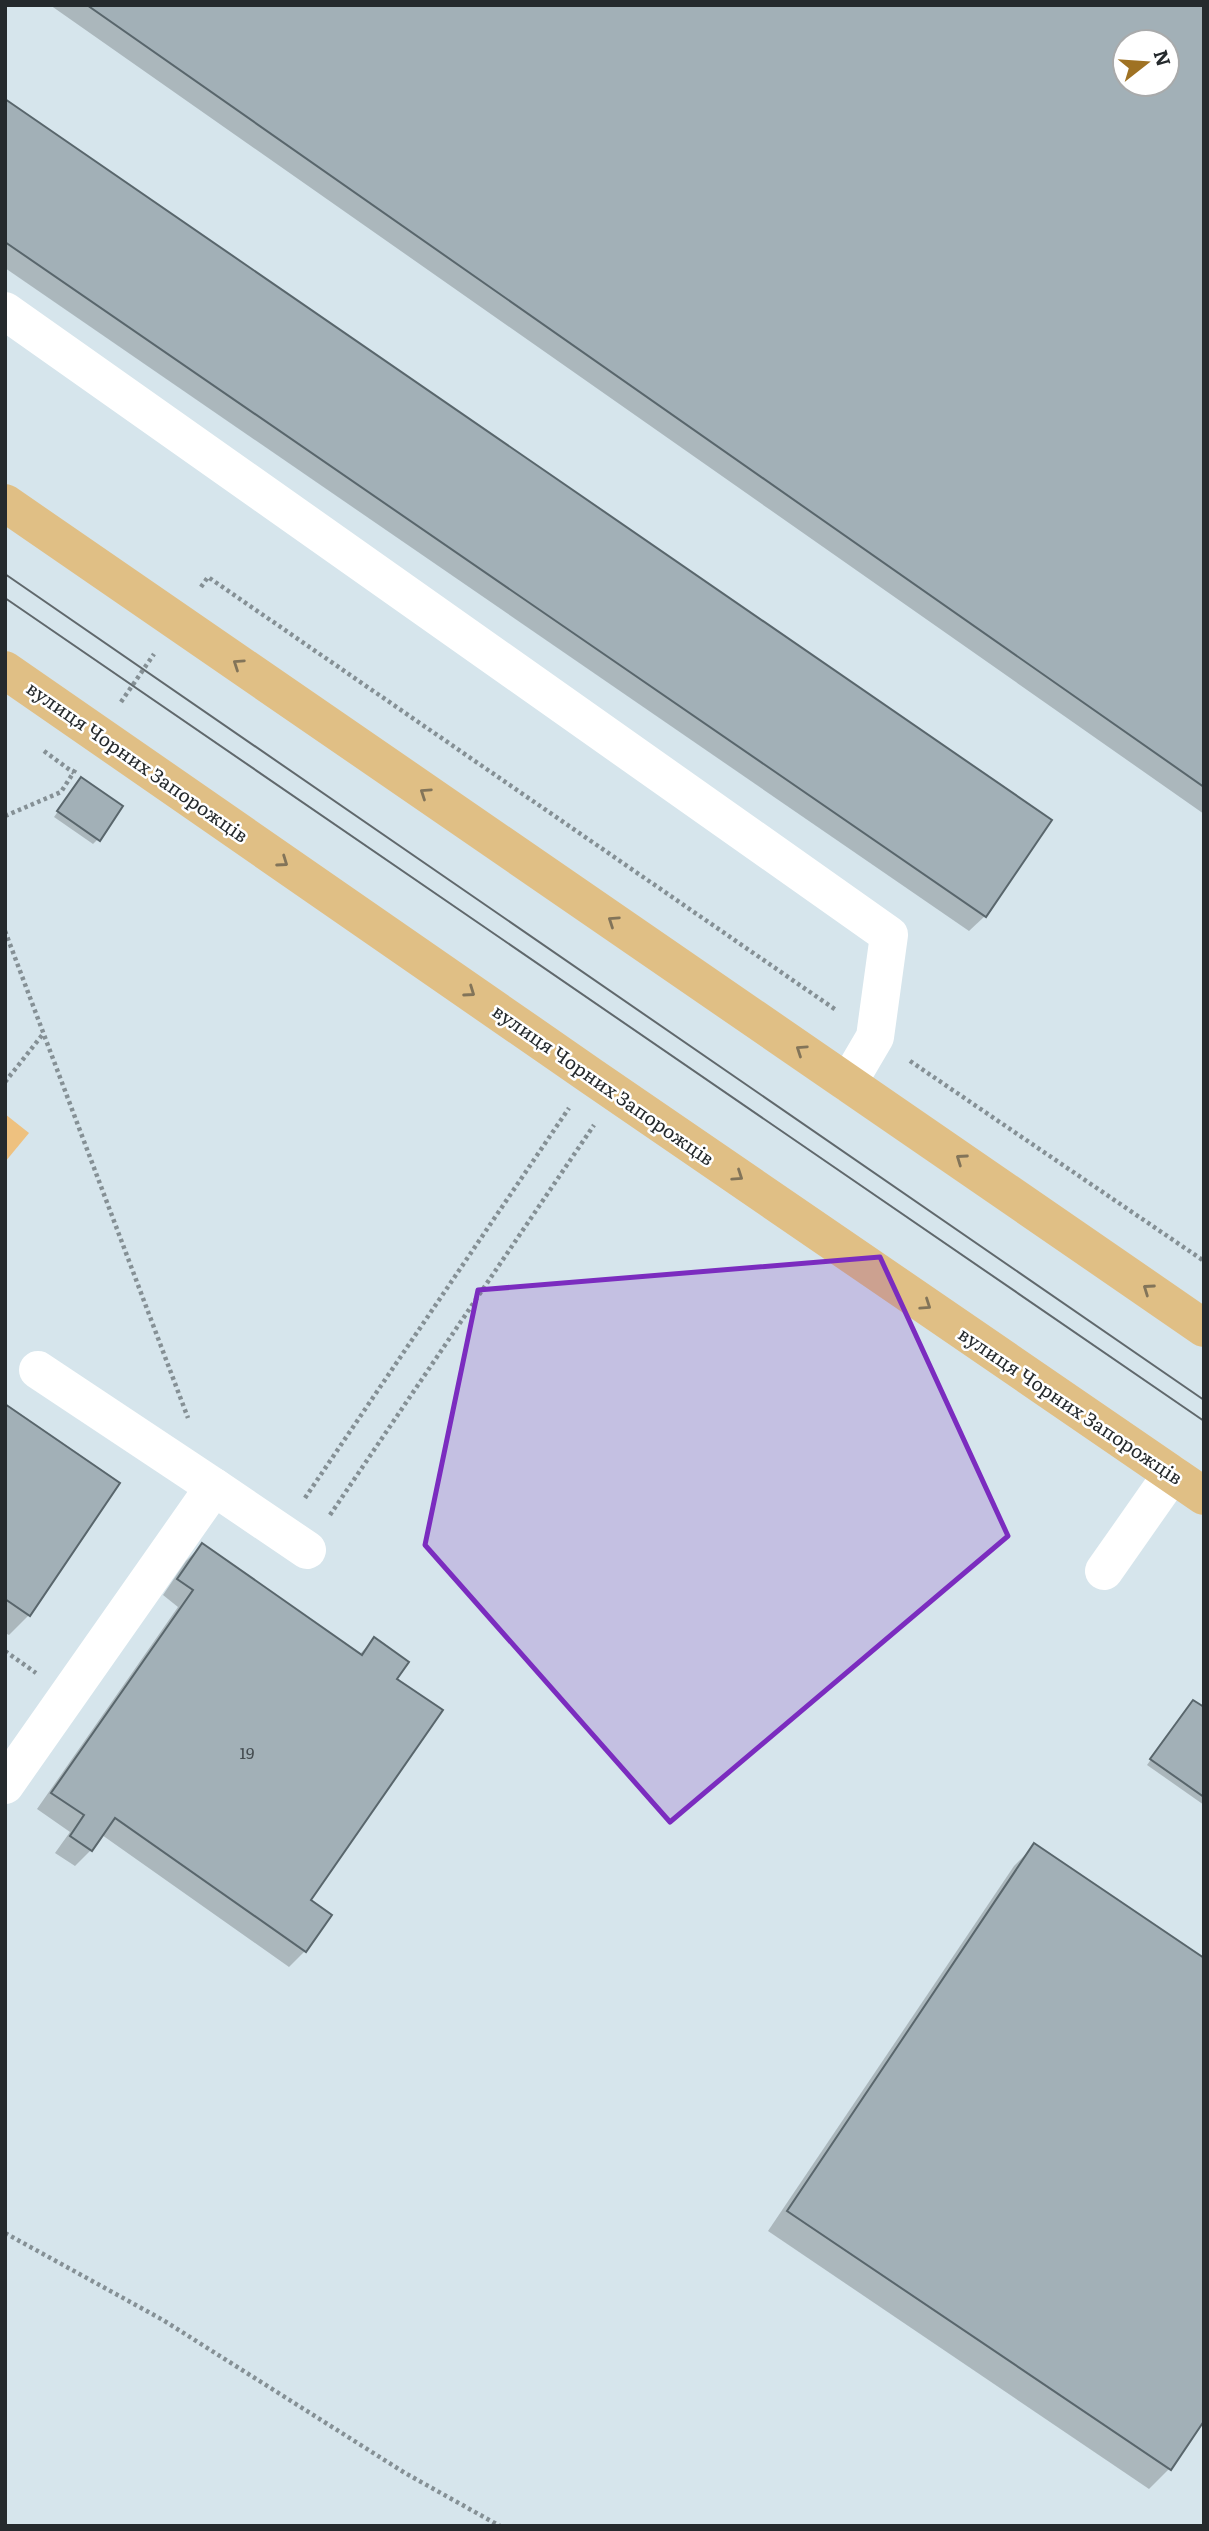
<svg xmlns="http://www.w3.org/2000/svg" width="1209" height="2531" font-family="Literata,serif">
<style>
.grass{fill:#eec17f}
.shadow{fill:#0003;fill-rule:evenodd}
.building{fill:#a2b0b7;stroke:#59666c;stroke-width:2;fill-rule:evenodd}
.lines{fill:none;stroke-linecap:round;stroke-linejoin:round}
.path{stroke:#859095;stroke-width:4.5;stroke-dasharray:3.5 3.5;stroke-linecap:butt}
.minor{stroke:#fff;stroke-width:38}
.major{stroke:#e0bf85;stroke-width:38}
.tram{stroke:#60686c;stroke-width:2}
.oneway{stroke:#827459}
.marked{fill:#7b2cbf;fill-opacity:0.2;stroke:#7b2cbf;stroke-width:5;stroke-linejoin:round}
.labels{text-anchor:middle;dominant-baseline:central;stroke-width:5;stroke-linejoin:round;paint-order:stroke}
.number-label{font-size:16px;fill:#444c50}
.street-label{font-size:19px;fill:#252a2d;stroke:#fff}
</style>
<rect width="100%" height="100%" fill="#d6e5ec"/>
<!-- grass -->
<path class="grass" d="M5,1114L29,1133L5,1162Z"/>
<!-- shadow -->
<g class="shadow">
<path d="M50,5H1204V814ZM1125,42H1167V84H1125Z"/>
<path d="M5,101L985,916L969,931L5,268Z"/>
<path d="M81,779L98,839L93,844L54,817Z"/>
<path d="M5,1407L118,1483L29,1615L9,1635L5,1633Z"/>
<path d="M202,1545L359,1655L374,1639L395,1679L308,1900L305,1951L289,1967L102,1835L91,1850L75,1866L55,1853L70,1832L37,1809L178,1607L163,1595L186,1561Z"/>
<path d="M1188,1707L1204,1709V1805L1147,1765Z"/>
<path d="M1034,1846L1204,2418L1169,2469L1149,2489L768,2231L1014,1866Z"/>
</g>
<!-- building -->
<g class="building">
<path d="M87,5H1204V787ZM1125,42H1167V84H1125Z"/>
<path d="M5,99L1052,820L986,917L5,242Z"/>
<path d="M81,777L123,806L100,841L57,811Z"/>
<path d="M5,1404L120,1483L30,1616L5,1599Z"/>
<path d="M202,1543L362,1655L374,1637L409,1662L397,1679L443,1710L311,1900L332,1915L306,1952L115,1818L92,1851L70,1836L84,1815L51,1793L193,1590L177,1579Z"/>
<path d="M1193,1700L1204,1707V1797L1150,1759Z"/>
<path d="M1034,1843L1204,1958V2421L1171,2470L787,2211Z"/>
</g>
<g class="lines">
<!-- path -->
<g class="path">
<path d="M201,587L208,577L836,1010"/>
<path d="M121,702L154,654"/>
<path d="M44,751L74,773"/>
<path d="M5,816L61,792L77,767"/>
<path d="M5,931L188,1418"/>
<path d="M910,1061L1204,1261"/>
<path d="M5,1082L43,1034"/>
<path d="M305,1498L569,1108"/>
<path d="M330,1515L594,1125"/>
<path d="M5,1651L36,1673"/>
<path d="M5,2233L163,2320L405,2473L500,2526"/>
</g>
<!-- minor -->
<g class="minor">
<path d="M5,311L889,935L875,1037L848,1083"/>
<path d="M38,1370L214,1487"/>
<path d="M1104,1571L1172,1474"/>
<path d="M5,1785L214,1487L307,1550"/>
</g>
<!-- major -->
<g class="major">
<path d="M5,503L1204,1328"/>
<path d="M5,670L591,1076L1204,1496"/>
</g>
<!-- tram -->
<g class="tram">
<path d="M5,574C404,851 807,1122 1204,1400"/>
<path d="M5,598L1204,1421"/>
</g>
</g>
<!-- one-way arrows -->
<defs><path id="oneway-chevron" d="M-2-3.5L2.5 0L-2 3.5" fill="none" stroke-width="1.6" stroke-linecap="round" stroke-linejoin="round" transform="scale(1.75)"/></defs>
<g class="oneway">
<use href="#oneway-chevron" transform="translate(238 664) rotate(-146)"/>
<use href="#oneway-chevron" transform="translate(425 793) rotate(-146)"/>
<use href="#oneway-chevron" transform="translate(283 862) rotate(35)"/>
<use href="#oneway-chevron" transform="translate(613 921) rotate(-146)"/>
<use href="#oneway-chevron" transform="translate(470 992) rotate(35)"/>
<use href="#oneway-chevron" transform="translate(801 1050) rotate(-146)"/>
<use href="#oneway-chevron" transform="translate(961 1159) rotate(-145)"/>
<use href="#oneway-chevron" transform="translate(738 1176) rotate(34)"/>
<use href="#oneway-chevron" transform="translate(1148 1289) rotate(-145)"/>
<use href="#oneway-chevron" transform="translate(926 1305) rotate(34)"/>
</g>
<!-- marked area -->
<path class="marked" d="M880,1257L1008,1536L670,1822L425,1545L478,1290Z"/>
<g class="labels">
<!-- number labels -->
<g class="number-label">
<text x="247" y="1752">19</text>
</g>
<!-- street labels -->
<g class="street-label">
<text transform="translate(138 761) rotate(35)">вулиця Чорних Запорожців</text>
<text transform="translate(604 1084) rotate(35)">вулиця Чорних Запорожців</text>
<text transform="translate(1071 1405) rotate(34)">вулиця Чорних Запорожців</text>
</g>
</g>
<!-- border -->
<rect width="1209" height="2531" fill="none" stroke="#252a2d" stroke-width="14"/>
<!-- north arrow -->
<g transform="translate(1146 63) rotate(73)"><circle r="33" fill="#ffffff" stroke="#a8aaab" stroke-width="2"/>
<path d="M0-5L12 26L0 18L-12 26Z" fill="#9f7223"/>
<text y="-10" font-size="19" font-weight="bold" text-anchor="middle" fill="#252a2d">N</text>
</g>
</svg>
